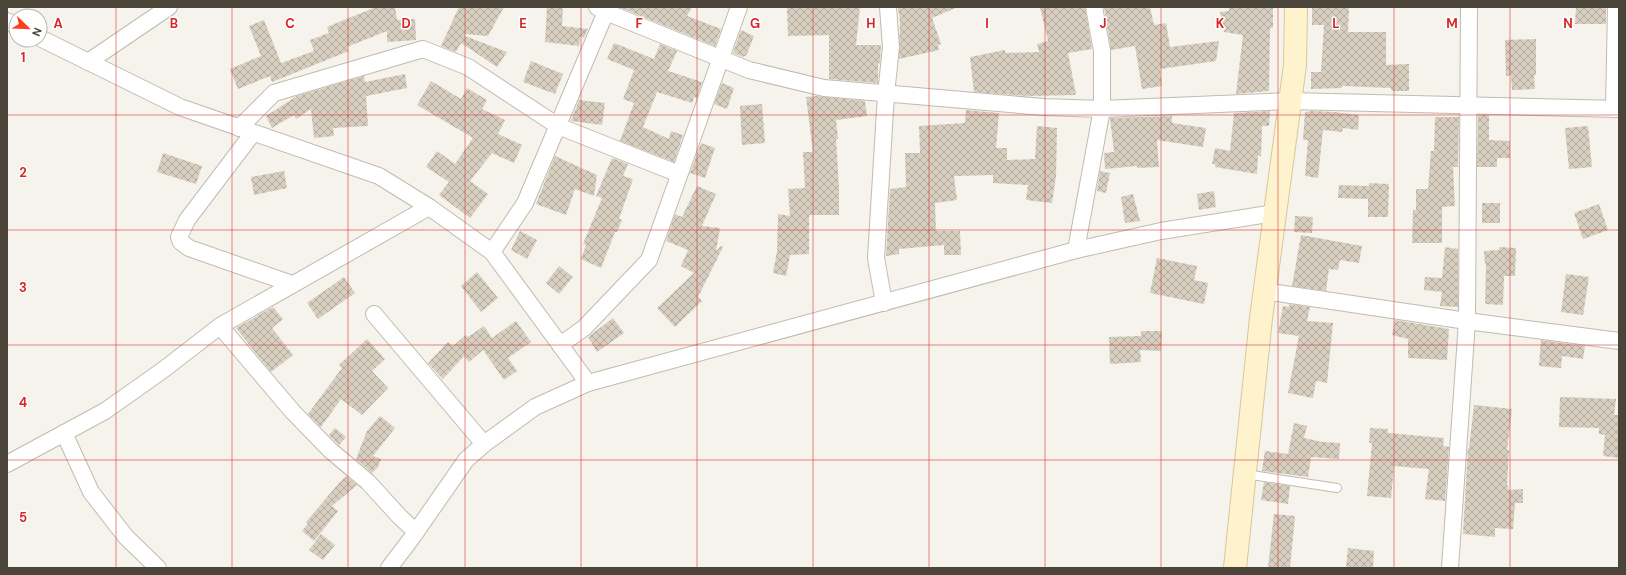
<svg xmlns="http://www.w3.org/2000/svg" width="1626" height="575" font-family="'DM Sans',sans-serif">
<defs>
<pattern id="building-cross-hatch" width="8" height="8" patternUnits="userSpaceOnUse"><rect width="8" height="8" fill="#d8cfc1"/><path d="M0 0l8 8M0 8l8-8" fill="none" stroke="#b1aa9e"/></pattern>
</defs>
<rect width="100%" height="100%" fill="#f6f3ec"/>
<g fill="url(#building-cross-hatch)">
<path d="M376 7H395L397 20 415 19 416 40 387 42V31L347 47 349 51 272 82 270 76 238 89 230 69 261 56 249 26 264 20 281 63 314 51 310 40 329 33 327 27Z"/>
<path d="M459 7H504L488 36 465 34V36L507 52 497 67 461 43 456 52 441 46Z"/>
<path d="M547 7H563L562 26 588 29 584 38 580 36 579 46 545 42Z"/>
<path d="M619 7H692L687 16 721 29 715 46Z"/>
<path d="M787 7H860L856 45H881L880 63 878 64V83L829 79V35L788 36Z"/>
<path d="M898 7H958L932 18 941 44 938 45 939 50 899 59 900 22Z"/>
<path d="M1040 7H1085L1092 49 1068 53 1076 95 1028 96 974 92 970 57 1005 50V53L1039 52 1037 44 1048 41Z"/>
<path d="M1104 7H1150L1154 25 1166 23 1170 47 1219 41 1216 61 1160 69 1162 86 1142 89 1135 46 1111 50Z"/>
<path d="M1229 7H1273V28H1270L1269 91 1236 94 1243 35 1224 32 1220 12 1229 11Z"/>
<path d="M1312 7H1349L1348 32H1386V65L1409 64V91H1392L1391 88 1342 86V88L1311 89V72H1321L1324 25H1312Z"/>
<path d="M1576 7H1606V24H1575Z"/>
<path d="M741 30 754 36 746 56H744L743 57 733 53Z"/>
<path d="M1536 39V75H1534L1535 89 1512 90 1511 75 1506 76 1505 40Z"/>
<path d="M614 43 654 59 660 44 677 51 668 71 702 82 697 98 694 97 692 103 657 92 643 127 669 139 671 131 683 135 674 162 620 141 634 103 623 99 634 70 607 59Z"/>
<path d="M531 61 563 74 555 94 523 82Z"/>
<path d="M405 74 407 88 366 96 368 126 333 128 334 136 314 138 311 109 296 119 294 115 272 128 266 116 297 96 364 76 365 82Z"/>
<path d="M431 81 461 99 467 88 487 100 482 109 505 120 498 134 522 145 514 163 492 153 470 181 488 194 470 218 439 195 449 182 426 167 437 151 455 164 473 138 417 105Z"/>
<path d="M722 83 734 88 727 109 714 104Z"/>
<path d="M816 96 865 101 867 116 836 120 838 139H836L839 188V215H809V254L790 255 786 276 773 273 777 251 778 214 790 216 788 189 805 188 803 152H813L806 97Z"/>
<path d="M579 100 605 103 602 125 571 121Z"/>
<path d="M762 104 765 143 742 145 740 106Z"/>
<path d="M966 110 999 113 996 148H1007V160L1035 159 1037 126 1057 128 1056 176 1052 203 1026 200 1028 185 993 183V175L954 176 957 200 935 203 936 231H960L961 255H944V245L899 249V254L886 256 890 189 906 187 905 153H920L919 126 965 123Z"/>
<path d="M1270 111 1269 126H1262L1261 156 1258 155 1257 174 1215 167V164H1212L1215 148 1230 151 1234 113Z"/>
<path d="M1312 111 1334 112 1359 115 1358 130 1343 128 1342 132 1323 130 1318 178 1305 176 1308 140H1303L1305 112Z"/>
<path d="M1478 115H1489V140L1510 141V158H1497V167H1477Z"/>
<path d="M1172 116V123L1206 128 1203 147 1157 140 1159 167 1137 168V166L1105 169 1104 153 1114 152 1110 118Z"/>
<path d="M1435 117H1459L1458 167H1453L1455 206 1442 207V243H1412L1413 210H1416V189H1428L1431 151H1434Z"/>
<path d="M1588 126 1592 167 1569 169 1565 128Z"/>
<path d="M701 143 715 148 705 178 690 173Z"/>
<path d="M163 153 202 166 196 184 157 172Z"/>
<path d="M555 156 597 175 594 196 575 189 566 215 536 204Z"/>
<path d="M612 158 628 164 623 176 633 179 619 219 622 220 617 232H615L601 268 581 259 586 245 583 244 602 198 596 196Z"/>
<path d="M284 171 287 188 254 195 251 177Z"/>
<path d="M1100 171 1110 173 1106 193 1097 191Z"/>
<path d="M1369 183 1389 184 1388 217H1368V199L1338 198 1339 185 1369 186Z"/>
<path d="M697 186 716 194 702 226 720 228 716 251 721 246 723 247 698 297 702 301 675 327 657 308 694 273 681 266 688 250 666 241 675 214 682 217Z"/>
<path d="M1214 191 1216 207 1199 210 1197 194Z"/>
<path d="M1133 194 1140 221 1125 223 1121 197Z"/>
<rect x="1482" y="203" width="18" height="20"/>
<path d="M1599 204 1608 230 1583 239 1574 213Z"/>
<path d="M1295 216 1313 217 1312 233 1294 232Z"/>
<path d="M520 231 537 240 527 259 511 250Z"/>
<path d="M1301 235 1362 246 1359 263 1340 260 1338 270 1329 269 1326 291 1292 286Z"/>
<path d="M1445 247 1458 249V307L1440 306 1442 292 1424 290 1425 277 1442 278Z"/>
<path d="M1499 247 1516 248 1515 276H1504L1503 305 1485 304 1486 264H1485L1484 251 1499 250Z"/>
<path d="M1157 258 1197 266 1194 280 1208 283 1204 304 1150 293Z"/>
<path d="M559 266 573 277 559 294 546 283Z"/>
<path d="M477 272 498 298 481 312 461 286Z"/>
<path d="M1566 274 1589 277 1583 315 1561 312Z"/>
<path d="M344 277 355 293 318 319 307 303Z"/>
<path d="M1289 304 1310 307 1307 321 1333 323 1327 383 1316 381 1313 398 1288 393 1299 336 1278 333 1283 306 1289 307Z"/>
<path d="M273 307 283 319 272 328 293 355 271 372 236 328Z"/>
<path d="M613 318 624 333 597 352 588 337Z"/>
<path d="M1395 320 1449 329 1447 360 1408 358V339L1392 335Z"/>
<path d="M516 321 531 342 508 358 517 371 504 380 483 350 469 362 464 356 443 379 428 363 448 342 453 346 466 335 468 337 484 326 492 338Z"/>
<path d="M1141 331H1162L1161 351 1140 350 1141 362 1110 364 1109 337 1141 336Z"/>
<path d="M367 339 385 359 372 371 388 388 362 415 341 399 321 427 308 414 342 368 339 365Z"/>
<path d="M1541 340 1585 346 1583 359 1562 356 1561 368 1539 366Z"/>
<path d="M1560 397 1616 399 1614 415H1619V458L1603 456 1605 435 1599 434V428L1559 427Z"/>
<path d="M1474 405 1512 409 1507 450H1509L1507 485H1508V490L1523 489V503H1515L1513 529 1495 528V537L1463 534 1468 448H1469Z"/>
<path d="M380 416 395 428 373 456 381 459 378 467 372 473 356 459 367 431Z"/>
<path d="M1294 423 1307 426 1304 438 1323 442 1340 443 1339 459 1311 457 1308 477 1262 471 1265 451 1288 454Z"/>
<path d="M335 428 346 437 339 445 329 435Z"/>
<path d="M1370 428 1388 429V433L1444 438 1443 446 1449 447 1445 501 1425 499 1429 469 1394 466 1391 498 1367 496 1372 443H1369Z"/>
<path d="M346 476 357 485 332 506 338 511 314 541 302 531 308 524 306 522 339 483Z"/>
<path d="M1264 482 1290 486 1288 504 1261 500Z"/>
<path d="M1274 514 1295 516 1290 568H1268Z"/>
<path d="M321 534 335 545 323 560 309 550Z"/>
<path d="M1348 548 1374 551 1373 568H1346Z"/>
</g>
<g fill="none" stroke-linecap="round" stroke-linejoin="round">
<g stroke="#c2bbae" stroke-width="10">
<path id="service" d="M1245 474 1337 488"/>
</g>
<g stroke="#c2bbae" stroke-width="18">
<g id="minor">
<path d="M597 7 606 12 749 70 824 88 1043 107 1102 109 1290 101 1619 109"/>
<path d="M7 21 16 26"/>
<path d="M40 38 180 107 379 176 429 207 492 252 588 383"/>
<path d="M88 62 169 7"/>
<path d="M1614 109 1616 7"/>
<path d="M239 128 274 93 423 49 468 67 558 126 679 174"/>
<path d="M253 133 187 220 179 237 181 242 189 248 292 284"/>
<path d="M1076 250 1102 109V51L1094 7"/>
<path d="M492 252 525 203 608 7"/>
<path d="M1264 291 1467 321 1619 341"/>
<path d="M884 303 876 258 886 94 891 47 888 7"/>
<path d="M374 314 484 444"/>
<path d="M220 326 293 412 330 450 368 482 399 516 416 532"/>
<path d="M560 345 584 328 649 260 739 7"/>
<path d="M64 433 91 492 126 537 158 568"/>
<path d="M7 464 105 411 163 370 220 326 429 207"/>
<path d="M389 568 411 539 466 460 484 444 535 407 588 383 1076 250 1161 231 1275 213"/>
<path d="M1450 568 1467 321 1469 7"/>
</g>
</g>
<g stroke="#d6c79b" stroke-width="24">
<path id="secondary" d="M1235 568 1261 318 1295 65 1296 7"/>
</g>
<use href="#service" stroke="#fff" stroke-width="8"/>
<use href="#minor" stroke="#fff" stroke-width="16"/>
<use href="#secondary" stroke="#fff3cd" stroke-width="22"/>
</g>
<path fill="none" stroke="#d62828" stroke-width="1" stroke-opacity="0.55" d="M116 7V568M232 7V568M348 7V568M465 7V568M581 7V568M697 7V568M813 7V568M929 7V568M1045 7V568M1161 7V568M1278 7V568M1394 7V568M1510 7V568M7 115H1619M7 230H1619M7 345H1619M7 460H1619"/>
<g font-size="13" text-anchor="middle" font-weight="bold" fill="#d62828" stroke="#fff" stroke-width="3" stroke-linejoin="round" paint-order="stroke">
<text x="58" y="28">A</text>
<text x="174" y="28">B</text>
<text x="290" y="28">C</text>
<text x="406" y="28">D</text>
<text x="523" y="28">E</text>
<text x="639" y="28">F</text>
<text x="755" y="28">G</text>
<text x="871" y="28">H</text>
<text x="987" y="28">I</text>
<text x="1103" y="28">J</text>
<text x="1220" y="28">K</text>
<text x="1336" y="28">L</text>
<text x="1452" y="28">M</text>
<text x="1568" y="28">N</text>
<text x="23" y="62">1</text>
<text x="23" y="177">2</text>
<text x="23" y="292">3</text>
<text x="23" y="407">4</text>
<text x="23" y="522">5</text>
</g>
<rect width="1626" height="575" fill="none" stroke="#4b4439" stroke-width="16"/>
<g transform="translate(28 28) rotate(113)"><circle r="19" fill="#ffffff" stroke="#b7b4b0"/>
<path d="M0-3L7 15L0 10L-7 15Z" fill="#fc3f1d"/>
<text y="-6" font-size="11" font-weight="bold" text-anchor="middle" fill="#4b4439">N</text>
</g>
</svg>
